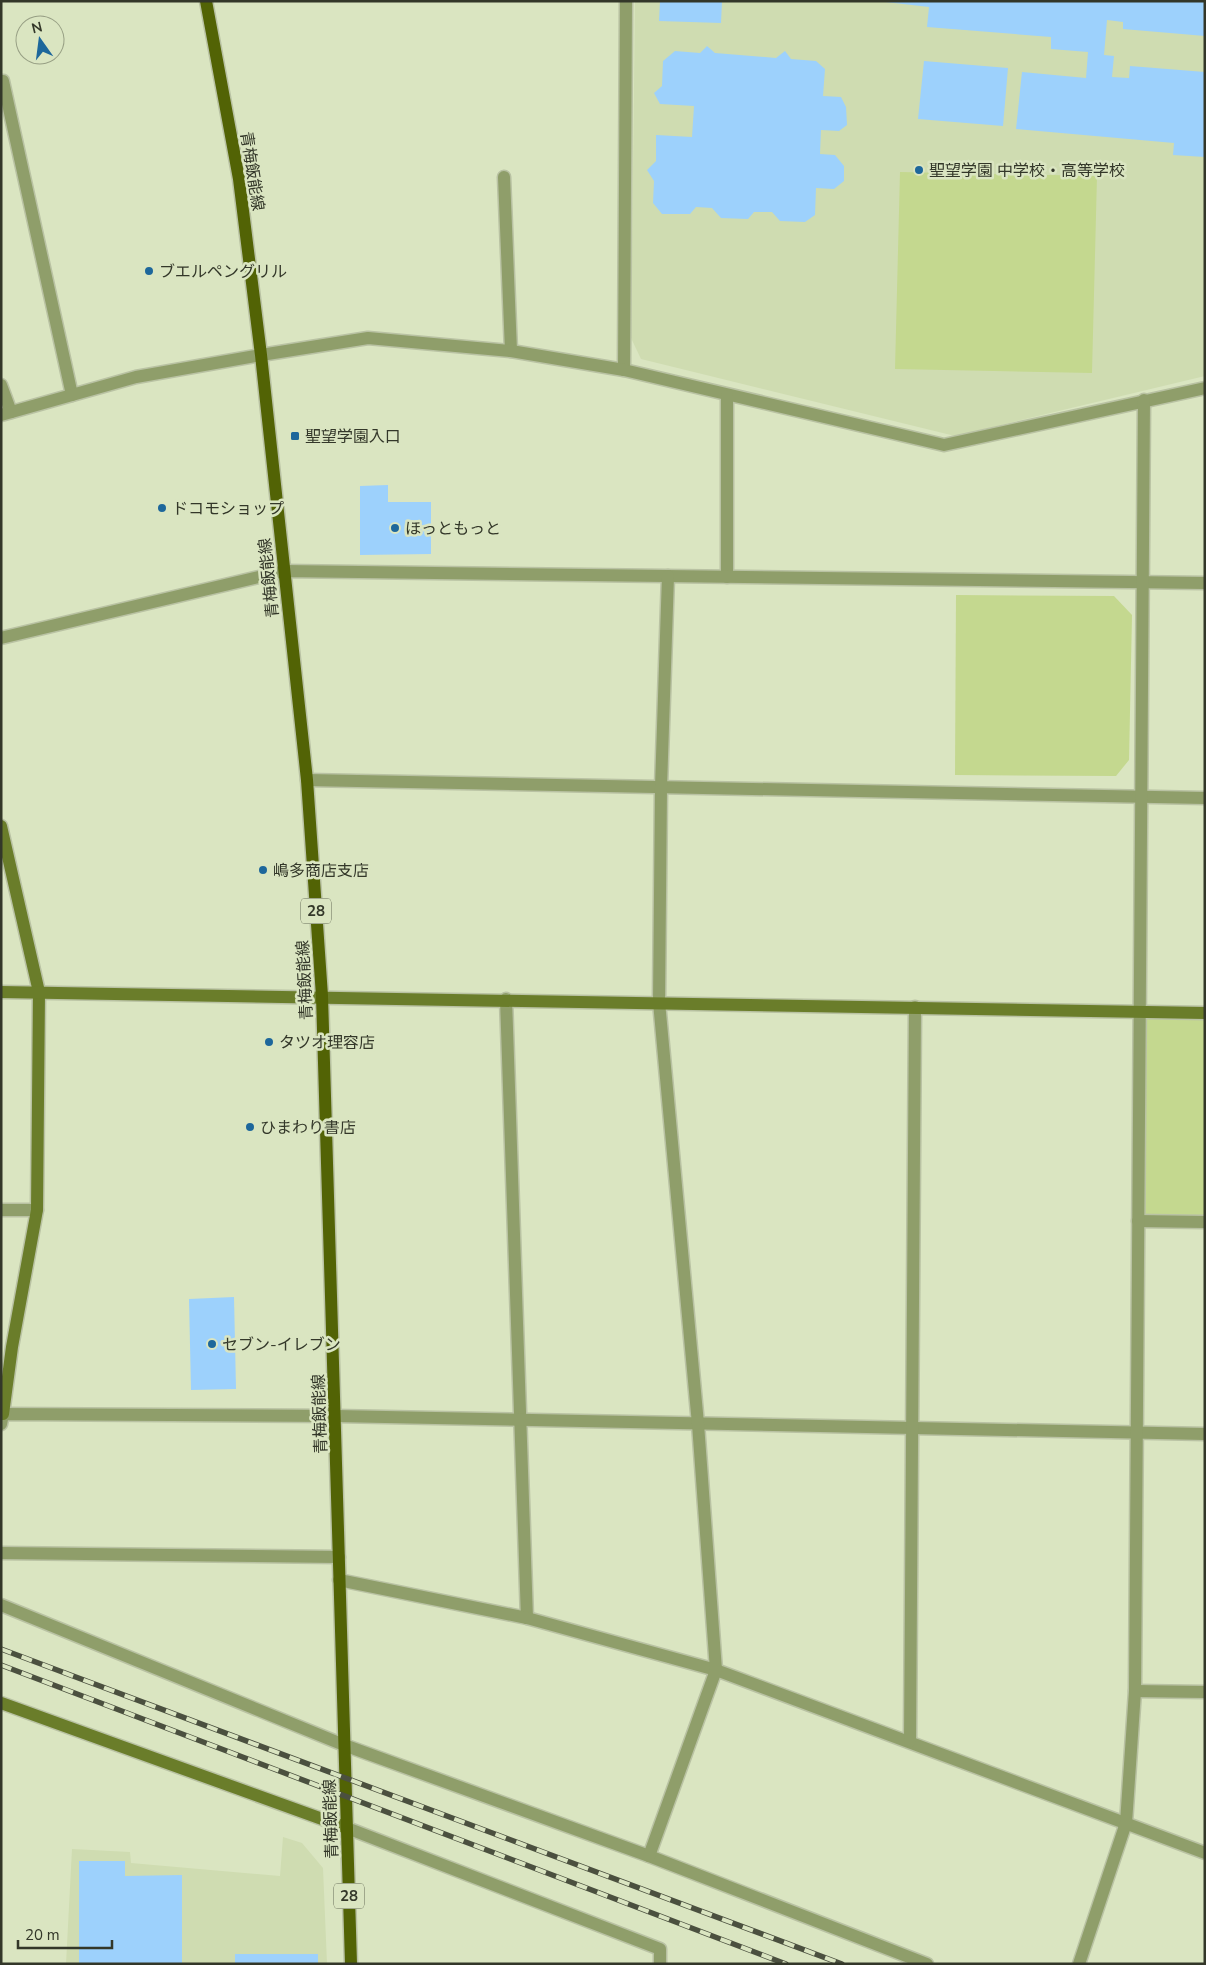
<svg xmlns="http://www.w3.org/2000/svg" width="1206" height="1965" font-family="'Nunito Sans','Noto Sans JP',sans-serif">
<rect width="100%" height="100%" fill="#dae5c1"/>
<g fill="#cfdcb1">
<path d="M635 1H1205V376L955 436 641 359 631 338Z"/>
<path d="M283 1837 302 1843 323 1868 327 1964H66L72 1849 130 1852 131 1863 280 1876Z"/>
</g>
<g fill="#c4d88f">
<path d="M900 172 1097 176 1092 373 895 369Z"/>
<path d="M956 595 1114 596 1132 615 1129 760 1116 776 955 775Z"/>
<path d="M1140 1011 1205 1013V1222L1138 1221Z"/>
</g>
<g fill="#9dd1fc">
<path d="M660 1H722L721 23 659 21Z"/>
<path d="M877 1H1205V36L1123 29V22L1107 20 1104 55 1114 56 1112 77 1129 78 1130 66 1205 72V157L1173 155 1174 143 1016 129 1022 72 1086 78 1088 52 1051 49V37L927 27 929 7Z"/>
<path d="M707 46 715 53 776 58 785 51 791 59 816 61 825 69 823 96 841 97 846 107 847 125 839 131 821 130 820 154 835 155 844 166V181L834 189 816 188 815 215 805 222 780 221 772 212H754L748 219 721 218 712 208 696 207 690 214H662L653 203 654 181 647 170 656 161V135L692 137 694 106 660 104 654 93 662 86 663 61 675 51 700 53Z"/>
<path d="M924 61 1008 68 1003 126 918 119Z"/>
<path d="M388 485V502H431V554L360 555V486Z"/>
<path d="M234 1297 236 1389 191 1390 189 1299Z"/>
<path d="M79 1861H125V1876L182 1875V1964H79Z"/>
<rect x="235" y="1954" width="83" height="10"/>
</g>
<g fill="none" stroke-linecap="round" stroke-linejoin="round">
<g stroke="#b9c2a3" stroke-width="15">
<g id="street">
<path d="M1 81H3L72 395"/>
<path d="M504 177 511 351"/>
<path d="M624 370 626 1"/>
<path d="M1 385 11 412"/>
<path d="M1 415 136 377 261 355 368 338 511 351 624 370 944 445 1205 388"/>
<path d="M727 577V396"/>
<path d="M1 638 284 571 1205 583"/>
<path d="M307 780 1205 798"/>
<path d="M506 999 527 1618"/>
<path d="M1 1210H37"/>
<path d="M1138 1221 1205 1222"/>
<path d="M1 1424 3 1414 336 1416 1205 1434"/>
<path d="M1 1553 339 1557"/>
<path d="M339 1580 527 1618 716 1670 1205 1853"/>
<path d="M1 1605 344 1745 649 1856 927 1964"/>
<path d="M1135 1691 1205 1692"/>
<path d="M910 1741 915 1007"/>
<path d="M347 1828 660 1949V1964"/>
<path d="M649 1856 716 1670 698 1424 659 1002 661 787 668 576"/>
<path d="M1079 1964 1126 1823 1135 1691 1144 400"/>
</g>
</g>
<g stroke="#b9c2a3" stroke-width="15">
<g id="secondary">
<path d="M1 826 39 992 37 1210 12 1347 3 1414"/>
<path d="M1 992 1205 1013"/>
<path d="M1 1703 347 1828"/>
</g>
</g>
<g stroke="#b9c2a3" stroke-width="15">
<path id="primary" d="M206 1 239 179 261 355 307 780 322 996 351 1964"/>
</g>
<use href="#street" stroke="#8f9e6a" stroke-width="12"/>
<use href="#secondary" stroke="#6a7d2a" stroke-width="12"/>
<use href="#primary" stroke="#526305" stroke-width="12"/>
<g stroke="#4b503f" stroke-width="5.5">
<g id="rail">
<path d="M1 1649 842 1964"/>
<path d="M1 1665 786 1964"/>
</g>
</g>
<use href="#rail" stroke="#dae5c1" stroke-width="4" stroke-dasharray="11" stroke-linecap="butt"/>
</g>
<g fill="#1d679b" stroke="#dae5c1" stroke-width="2">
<circle cx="919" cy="170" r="5"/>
<circle cx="149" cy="271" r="5"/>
<rect x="290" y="431" width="10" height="10" rx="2.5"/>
<circle cx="162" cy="508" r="5"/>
<circle cx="395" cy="528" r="5"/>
<circle cx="263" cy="870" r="5"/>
<circle cx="269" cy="1042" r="5"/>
<circle cx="250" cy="1127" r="5"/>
<circle cx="212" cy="1344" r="5"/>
</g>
<g text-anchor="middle" stroke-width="5" stroke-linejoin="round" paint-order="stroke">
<g fill="#dae5c1" stroke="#656b57" stroke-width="1">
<rect x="301" y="898.5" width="30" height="25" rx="4"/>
<rect x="334" y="1883.5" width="30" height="25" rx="4"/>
</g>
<g font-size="15" font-weight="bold" fill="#333729">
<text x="316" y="916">28</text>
<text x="349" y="1901">28</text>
</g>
<g font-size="16" fill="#333729" stroke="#dae5c1" text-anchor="start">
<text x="929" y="176">聖望学園 中学校・高等学校</text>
<text x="159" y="277">ブエルペングリル</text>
<text x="305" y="442">聖望学園入口</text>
<text x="172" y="514">ドコモショップ</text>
<text x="405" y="534">ほっともっと</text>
<text x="273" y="876">嶋多商店支店</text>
<text x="279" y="1048">タツオ理容店</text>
<text x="260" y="1133">ひまわり書店</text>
<text x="222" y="1350">セブン-イレブン</text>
</g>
<g font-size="16" fill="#333729" stroke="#dae5c1">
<text transform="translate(253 171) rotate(81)" y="6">青梅飯能線</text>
<text transform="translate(268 578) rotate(-96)" y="6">青梅飯能線</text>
<text transform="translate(304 980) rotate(-93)" y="6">青梅飯能線</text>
<text transform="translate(319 1414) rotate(-92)" y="6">青梅飯能線</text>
<text transform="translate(330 1819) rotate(-92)" y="6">青梅飯能線</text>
</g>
</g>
<rect width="1206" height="1965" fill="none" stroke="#333729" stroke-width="5"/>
<g transform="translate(40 40) rotate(346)"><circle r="24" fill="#dae5c1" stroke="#979f84"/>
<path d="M0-4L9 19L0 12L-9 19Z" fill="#1d679b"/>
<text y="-8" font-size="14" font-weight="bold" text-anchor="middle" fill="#333729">N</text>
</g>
<path d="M18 1940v8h94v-8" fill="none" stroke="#333729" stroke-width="2.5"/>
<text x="25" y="1940" font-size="15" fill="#333729" stroke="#dae5c1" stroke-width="4" paint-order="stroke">20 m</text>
</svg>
